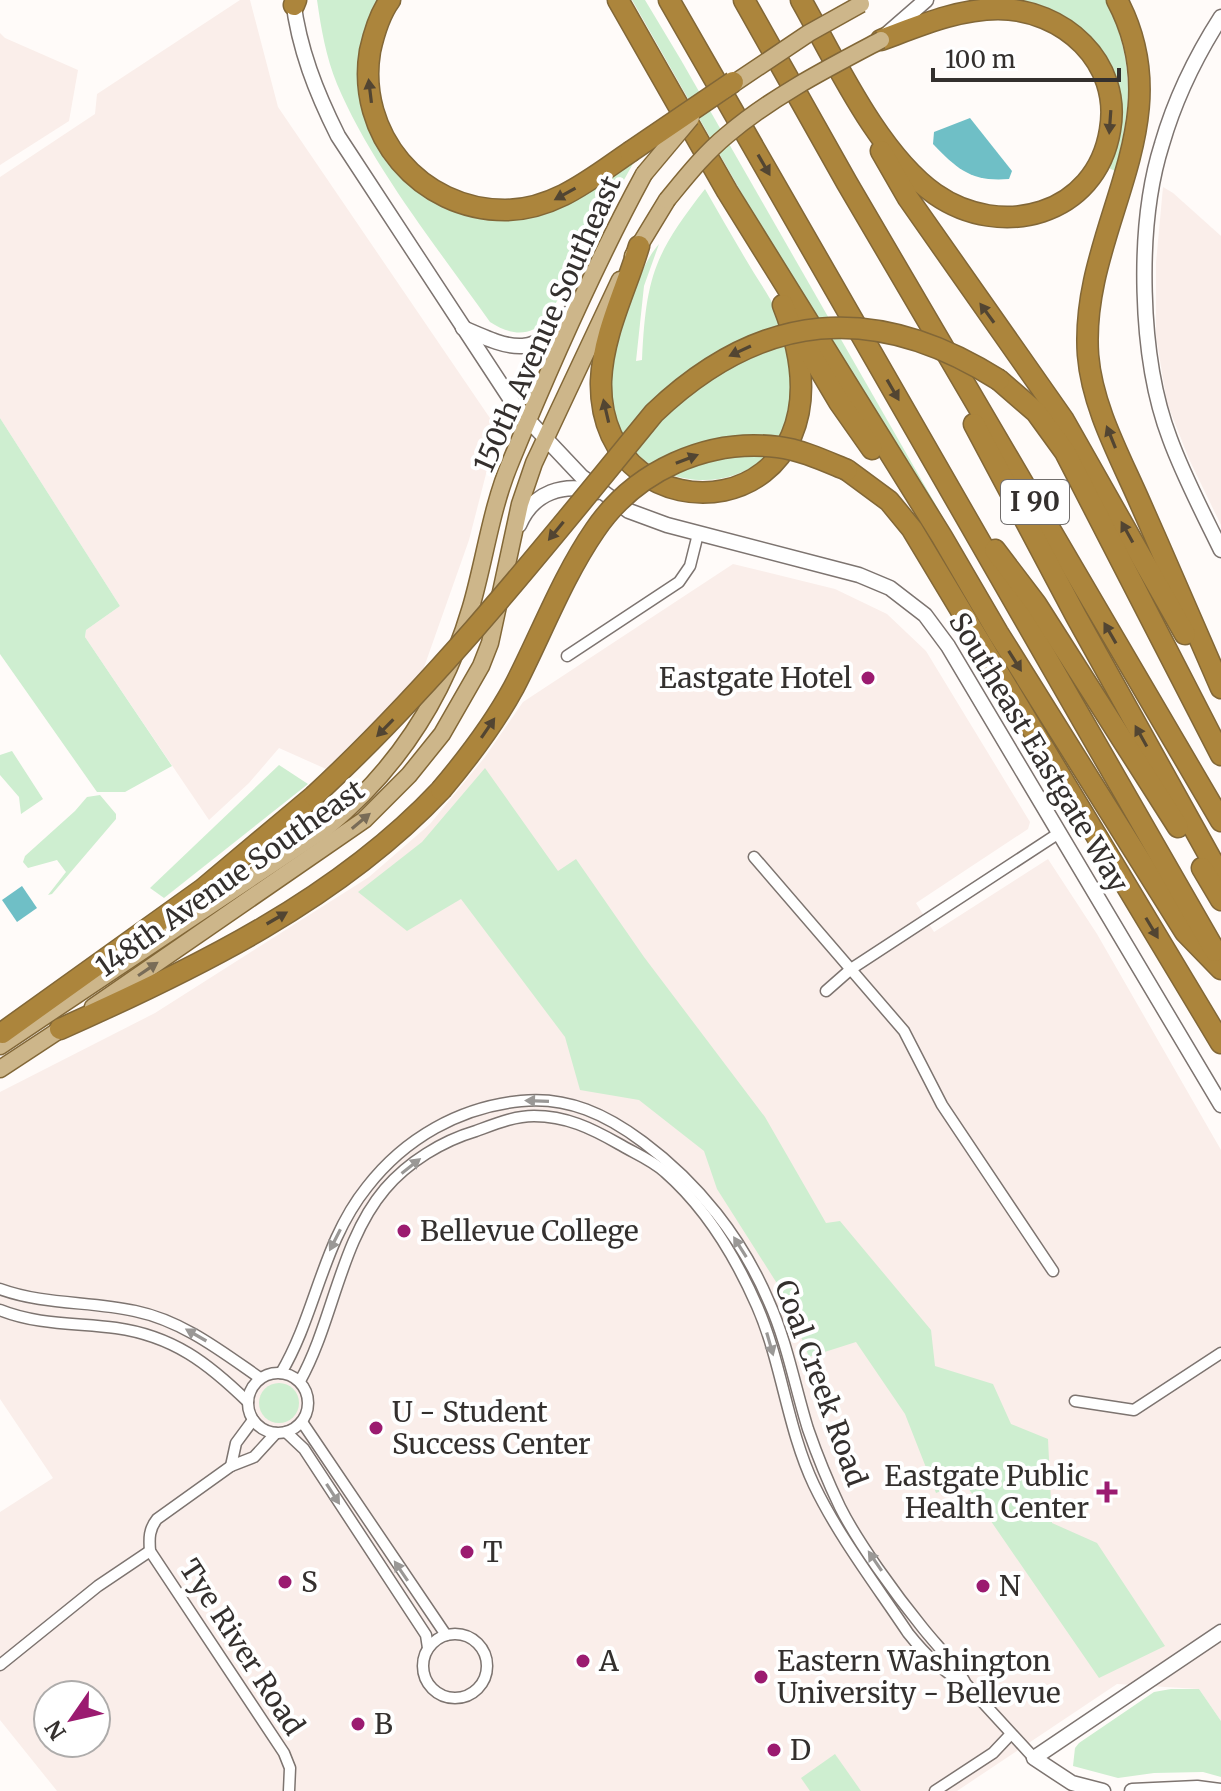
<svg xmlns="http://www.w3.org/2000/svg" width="1221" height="1791" font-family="Merriweather,serif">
<rect width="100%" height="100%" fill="#fffbf9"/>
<g fill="#faeeea" fill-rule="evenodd">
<path d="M240 0H250L278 107 496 427 495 439 469 540 422 673 326 769 279 748 249 783 209 820 85 637 86 630 120 606 0 418V177L95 114 97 94Z"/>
<path d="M0 33 5 38 78 70 69 121 0 165Z"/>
<path d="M1163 187 1173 193 1221 236V525L1189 459 1167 403 1156 336V263Z"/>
<path d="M733 564 835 589 887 614 926 651 1030 822 1028 829 916 903 934 932 1048 859 1097 934 1221 1150V1721L1199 1689 1117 1684 957 1791H57L0 1720V1512L53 1478 0 1399V1092L155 1013 369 877 430 824 485 757 523 702ZM48 1695H96V1743H48Z"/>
</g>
<g fill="#ceeed0">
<path d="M317 0H381L359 75 361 99 368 125 379 148 396 172 425 197 445 208 469 215 513 219 635 160 547 319C530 338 510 335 490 322 439 250 371 165 337 84 326 57 321 28 317 0Z"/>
<path d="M632 0H645L681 60 945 521 943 522 791 280Z"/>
<path d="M1010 0H1107C1135 66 1132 103 1115 171L1105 166C1109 147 1118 125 1120 105 1120 98 1116 89 1114 81 1102 33 1059 3 1010 0Z"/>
<path d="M705 189C721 217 737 245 754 273 762 286 772 300 778 315 783 325 784 339 787 350 833 535 550 519 621 325 631 299 642 263 659 244L644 286 636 361 642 360C646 277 654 254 705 189Z"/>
<path d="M0 418 120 606 86 630 85 637 172 766 125 792H97L0 654Z"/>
<path d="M12 751 43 799 21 814 19 797 0 775V755Z"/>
<path d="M279 765 308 784 164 898 150 888Z"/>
<path d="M485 768 558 871 576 859 644 957 765 1117 826 1223 840 1221 931 1330 935 1366 993 1384 1011 1424 1048 1439 1052 1523 1097 1543 1165 1646 1099 1678 964 1482 936 1493 905 1414 856 1342 809 1357 785 1296 717 1189 704 1151 639 1100 580 1090 565 1037 461 899 407 931 358 892 422 842Z"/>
<path d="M100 795 116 814V819L52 894 48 895 66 872 57 860 28 868 23 862 25 856 75 811 87 797Z"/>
<circle cx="279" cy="1403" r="20"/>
<path d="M1171 1689H1199L1221 1721V1777L1203 1772 1154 1773 1118 1778 1073 1766 1075 1748 1079 1743 1154 1692Z"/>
<path d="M835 1754 861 1791H810L801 1778Z"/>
</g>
<g fill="#6fbfc6">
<path d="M970 118 1012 171 1009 179C972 182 958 170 933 144L934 132Z"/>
<path d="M22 886 37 908 17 922 2 900Z"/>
</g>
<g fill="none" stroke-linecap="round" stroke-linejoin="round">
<g stroke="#7d7470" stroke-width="13">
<g id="street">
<path d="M567 656 679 582 690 566 698 534"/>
<path d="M754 857 904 1031 942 1105 1053 1271"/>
<path d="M826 991 851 969 1059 833"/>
<path d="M0 1289C44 1305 90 1301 135 1311 183 1321 221 1351 260 1378"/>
<path d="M0 1310C37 1325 77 1323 116 1328 173 1336 208 1363 248 1402"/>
<circle cx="278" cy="1403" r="30"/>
<path d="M281 1373C316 1314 322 1243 367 1187 405 1138 460 1107 521 1101 568 1096 607 1115 643 1142 698 1183 742 1238 769 1302 787 1342 795 1387 808 1429 817 1455 828 1482 840 1507 858 1543 896 1595 922 1627 937 1646 955 1663 966 1684L1034 1758"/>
<path d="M300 1381C333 1322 340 1242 385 1189 408 1162 442 1141 476 1131 495 1124 514 1116 534 1116 566 1116 591 1128 619 1144 634 1153 652 1160 665 1172 705 1207 736 1258 757 1306 782 1363 787 1428 814 1485 839 1537 876 1585 908 1633 923 1652 943 1672 965 1684"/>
<path d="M1075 1401 1134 1410 1221 1353"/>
<path d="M302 1422 446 1635"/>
<path d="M286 1432 304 1449 426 1635 428 1648"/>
<path d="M276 1433 254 1457 231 1466 157 1519C149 1529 149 1538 150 1551L284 1753 290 1768 289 1791"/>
<path d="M231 1466 236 1443 253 1420"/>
<circle cx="455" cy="1666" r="32"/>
<path d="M0 1665 98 1586 150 1551"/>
<path d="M935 1791 993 1753 1010 1735"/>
</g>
</g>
<g stroke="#7d7470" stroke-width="17">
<g id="secondary">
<path d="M293 0C299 49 316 92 338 136L515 406 582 477 629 511 667 525 859 575 890 588 925 615 948 646 1221 1105"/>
<path d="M1221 17C1196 56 1175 99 1162 144 1136 226 1139 358 1170 439 1184 477 1203 513 1221 550"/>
<path d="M887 34 926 0"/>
<path d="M463 328C515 351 534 359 572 310"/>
<path d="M519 525C533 492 564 482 597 492"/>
<path d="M1103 1791 1072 1783 1034 1758 1221 1632"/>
<path d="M1132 1791 1197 1788 1220 1791"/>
</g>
</g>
<g stroke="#826737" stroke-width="19">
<g id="primary">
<path d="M633 256 667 200"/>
<path d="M93 1007 364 820 409 775 442 734 481 666 490 643 520 504 534 463 620 280"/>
<path d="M0 1046 326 828C397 770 445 696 471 607 485 559 491 508 511 461 551 364 594 266 644 174"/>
<path d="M0 1069 70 1023"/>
</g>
</g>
<g stroke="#826737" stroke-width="23">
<g id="highway">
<path d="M390 0C379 15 374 33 370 51 356 134 420 210 505 210 554 210 592 178 630 152"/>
<path d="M618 0 727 191 942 537 998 633 1185 932 1221 969"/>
<path d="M669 0 1215 951"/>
<path d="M744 0 847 183 1221 821"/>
<path d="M801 0C835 60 878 154 935 194 1001 240 1096 216 1110 130 1122 62 1063 9 998 9 958 9 919 26 881 40"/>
<path d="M1117 0C1184 125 1079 229 1088 355 1092 405 1118 453 1138 498 1166 561 1193 624 1221 688"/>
<path d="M294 5 296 0"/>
<path d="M881 151 908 198 1063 419 1185 634"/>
<path d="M639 246C626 290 603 333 601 381 597 549 872 530 783 305"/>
<path d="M801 338 839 402 872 449"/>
<path d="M999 380 1036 412 1065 452 1221 755"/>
<path d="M974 424 1076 616 1221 877"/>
<path d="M847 470 889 501 912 529 1221 1043"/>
<path d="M995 550 1036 604 1178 827"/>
<path d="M1202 868 1221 900"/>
<path d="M60 1029C195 969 339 899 441 790"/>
<path d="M2 1033 203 889 314 796"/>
</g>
</g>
<use href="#street" stroke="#fff" stroke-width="10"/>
<use href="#secondary" stroke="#fff" stroke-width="14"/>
<use href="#primary" stroke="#cdb68a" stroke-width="16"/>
<use href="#highway" stroke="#ac853c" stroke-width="20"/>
<g stroke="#826737" stroke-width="19" stroke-linecap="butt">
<g id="primary-bridge">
<path d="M724 90 809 33 861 4"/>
<path d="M644 174 691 118"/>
<path d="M667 200C686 177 704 154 727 135 773 96 828 68 881 40"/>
</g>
</g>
<g stroke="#826737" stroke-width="23" stroke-linecap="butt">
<g id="highway-bridge">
<path d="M630 152 733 82"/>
<path d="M441 790C468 758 494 724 514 687 541 635 562 578 595 530 635 471 707 438 778 447 802 450 825 461 847 470"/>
<path d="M314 796C439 680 546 545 654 413 761 311 874 301 999 380"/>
</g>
</g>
<use href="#primary-bridge" stroke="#cdb68a" stroke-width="16"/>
<use href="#highway-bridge" stroke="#ac853c" stroke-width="20"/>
</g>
<defs><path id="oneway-solid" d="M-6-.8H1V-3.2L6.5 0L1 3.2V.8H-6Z" transform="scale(2)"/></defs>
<g fill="#524532">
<use href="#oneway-solid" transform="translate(370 91) rotate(-97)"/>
<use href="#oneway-solid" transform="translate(1110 122) rotate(94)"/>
<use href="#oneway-solid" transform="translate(764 165) rotate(60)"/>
<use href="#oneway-solid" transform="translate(565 194) rotate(151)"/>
<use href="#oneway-solid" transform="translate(987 313) rotate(-126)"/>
<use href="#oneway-solid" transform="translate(740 351) rotate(155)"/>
<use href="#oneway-solid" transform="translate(893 390) rotate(60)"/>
<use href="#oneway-solid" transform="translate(606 411) rotate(-103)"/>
<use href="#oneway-solid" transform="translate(1111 437) rotate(-112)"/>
<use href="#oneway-solid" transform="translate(687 459) rotate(-21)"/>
<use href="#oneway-solid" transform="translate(556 531) rotate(129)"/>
<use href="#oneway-solid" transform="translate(1127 532) rotate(-119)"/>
<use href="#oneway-solid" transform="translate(1110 633) rotate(-120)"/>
<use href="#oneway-solid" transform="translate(1015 661) rotate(58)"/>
<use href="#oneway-solid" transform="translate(385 728) rotate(134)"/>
<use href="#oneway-solid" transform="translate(488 728) rotate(-56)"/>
<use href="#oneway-solid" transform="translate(1141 736) rotate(-119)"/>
<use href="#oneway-solid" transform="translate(277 918) rotate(-30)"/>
<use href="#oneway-solid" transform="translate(1152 928) rotate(59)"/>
</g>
<g fill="#796c57">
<use href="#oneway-solid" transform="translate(361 821) rotate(-40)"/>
<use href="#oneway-solid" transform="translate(148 969) rotate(-34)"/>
</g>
<g fill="#9a9896">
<use href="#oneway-solid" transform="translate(537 1101) rotate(-178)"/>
<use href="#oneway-solid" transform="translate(411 1166) rotate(-38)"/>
<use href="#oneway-solid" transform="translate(335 1240) rotate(117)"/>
<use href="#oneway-solid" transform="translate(740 1247) rotate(-122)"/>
<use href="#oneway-solid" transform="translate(196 1335) rotate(-150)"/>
<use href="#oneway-solid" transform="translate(770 1344) rotate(74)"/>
<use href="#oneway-solid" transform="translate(333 1494) rotate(57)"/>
<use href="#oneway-solid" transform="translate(875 1561) rotate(-124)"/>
<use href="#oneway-solid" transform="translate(401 1571) rotate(-124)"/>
</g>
<g fill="#9b1b70" stroke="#fff" stroke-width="3">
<circle cx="868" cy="678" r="8"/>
<circle cx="404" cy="1231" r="8"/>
<circle cx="376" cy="1428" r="8"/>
<path d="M1103 1480h8v8h8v8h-8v8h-8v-8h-8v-8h8z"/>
<circle cx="467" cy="1552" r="8"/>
<circle cx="285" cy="1582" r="8"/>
<circle cx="983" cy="1586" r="8"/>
<circle cx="583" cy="1661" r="8"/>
<circle cx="761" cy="1677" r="8"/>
<circle cx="358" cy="1724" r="8"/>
<circle cx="774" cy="1750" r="8"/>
</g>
<g text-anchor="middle" stroke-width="8" stroke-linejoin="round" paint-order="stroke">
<rect fill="#fff" stroke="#716e6d" stroke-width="2" x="1001" y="480" width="68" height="44" rx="6"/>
<g font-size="26" font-weight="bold" fill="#34302e">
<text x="1035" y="511">I 90</text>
</g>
<g font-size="28" fill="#34302e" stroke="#fff">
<text transform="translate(547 324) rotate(-66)" y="10">150th Avenue Southeast</text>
<text transform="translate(1039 752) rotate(59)" y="10">Southeast Eastgate Way</text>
<text transform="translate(230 878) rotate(-35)" y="10">148th Avenue Southeast</text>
<text transform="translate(821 1383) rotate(70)" y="10">Coal Creek Road</text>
<text transform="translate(242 1647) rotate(57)" y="10">Tye River Road</text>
</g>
<g font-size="28" fill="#34302e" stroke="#fff" text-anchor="start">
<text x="852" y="688" text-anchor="end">Eastgate Hotel</text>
<text x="420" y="1241">Bellevue College</text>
<text x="392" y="1422">U - Student<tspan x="392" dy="32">Success Center</tspan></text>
<text x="1089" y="1486" text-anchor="end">Eastgate Public<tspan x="1089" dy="32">Health Center</tspan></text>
<text x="483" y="1562">T</text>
<text x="301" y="1592">S</text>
<text x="999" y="1596">N</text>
<text x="599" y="1671">A</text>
<text x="777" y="1671">Eastern Washington<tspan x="777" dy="32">University - Bellevue</tspan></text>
<text x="374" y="1734">B</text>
<text x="790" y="1760">D</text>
</g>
</g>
<g transform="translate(72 1719) rotate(236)"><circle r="38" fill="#ffffff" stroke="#aeacab" stroke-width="2"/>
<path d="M0-6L14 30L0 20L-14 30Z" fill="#9b1b70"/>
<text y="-12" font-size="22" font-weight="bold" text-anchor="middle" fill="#34302e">N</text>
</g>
<path d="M933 68v12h186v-12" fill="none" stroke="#34302e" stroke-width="4"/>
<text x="945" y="68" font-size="24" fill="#34302e" stroke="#ffffff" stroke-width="6" paint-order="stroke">100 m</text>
</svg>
